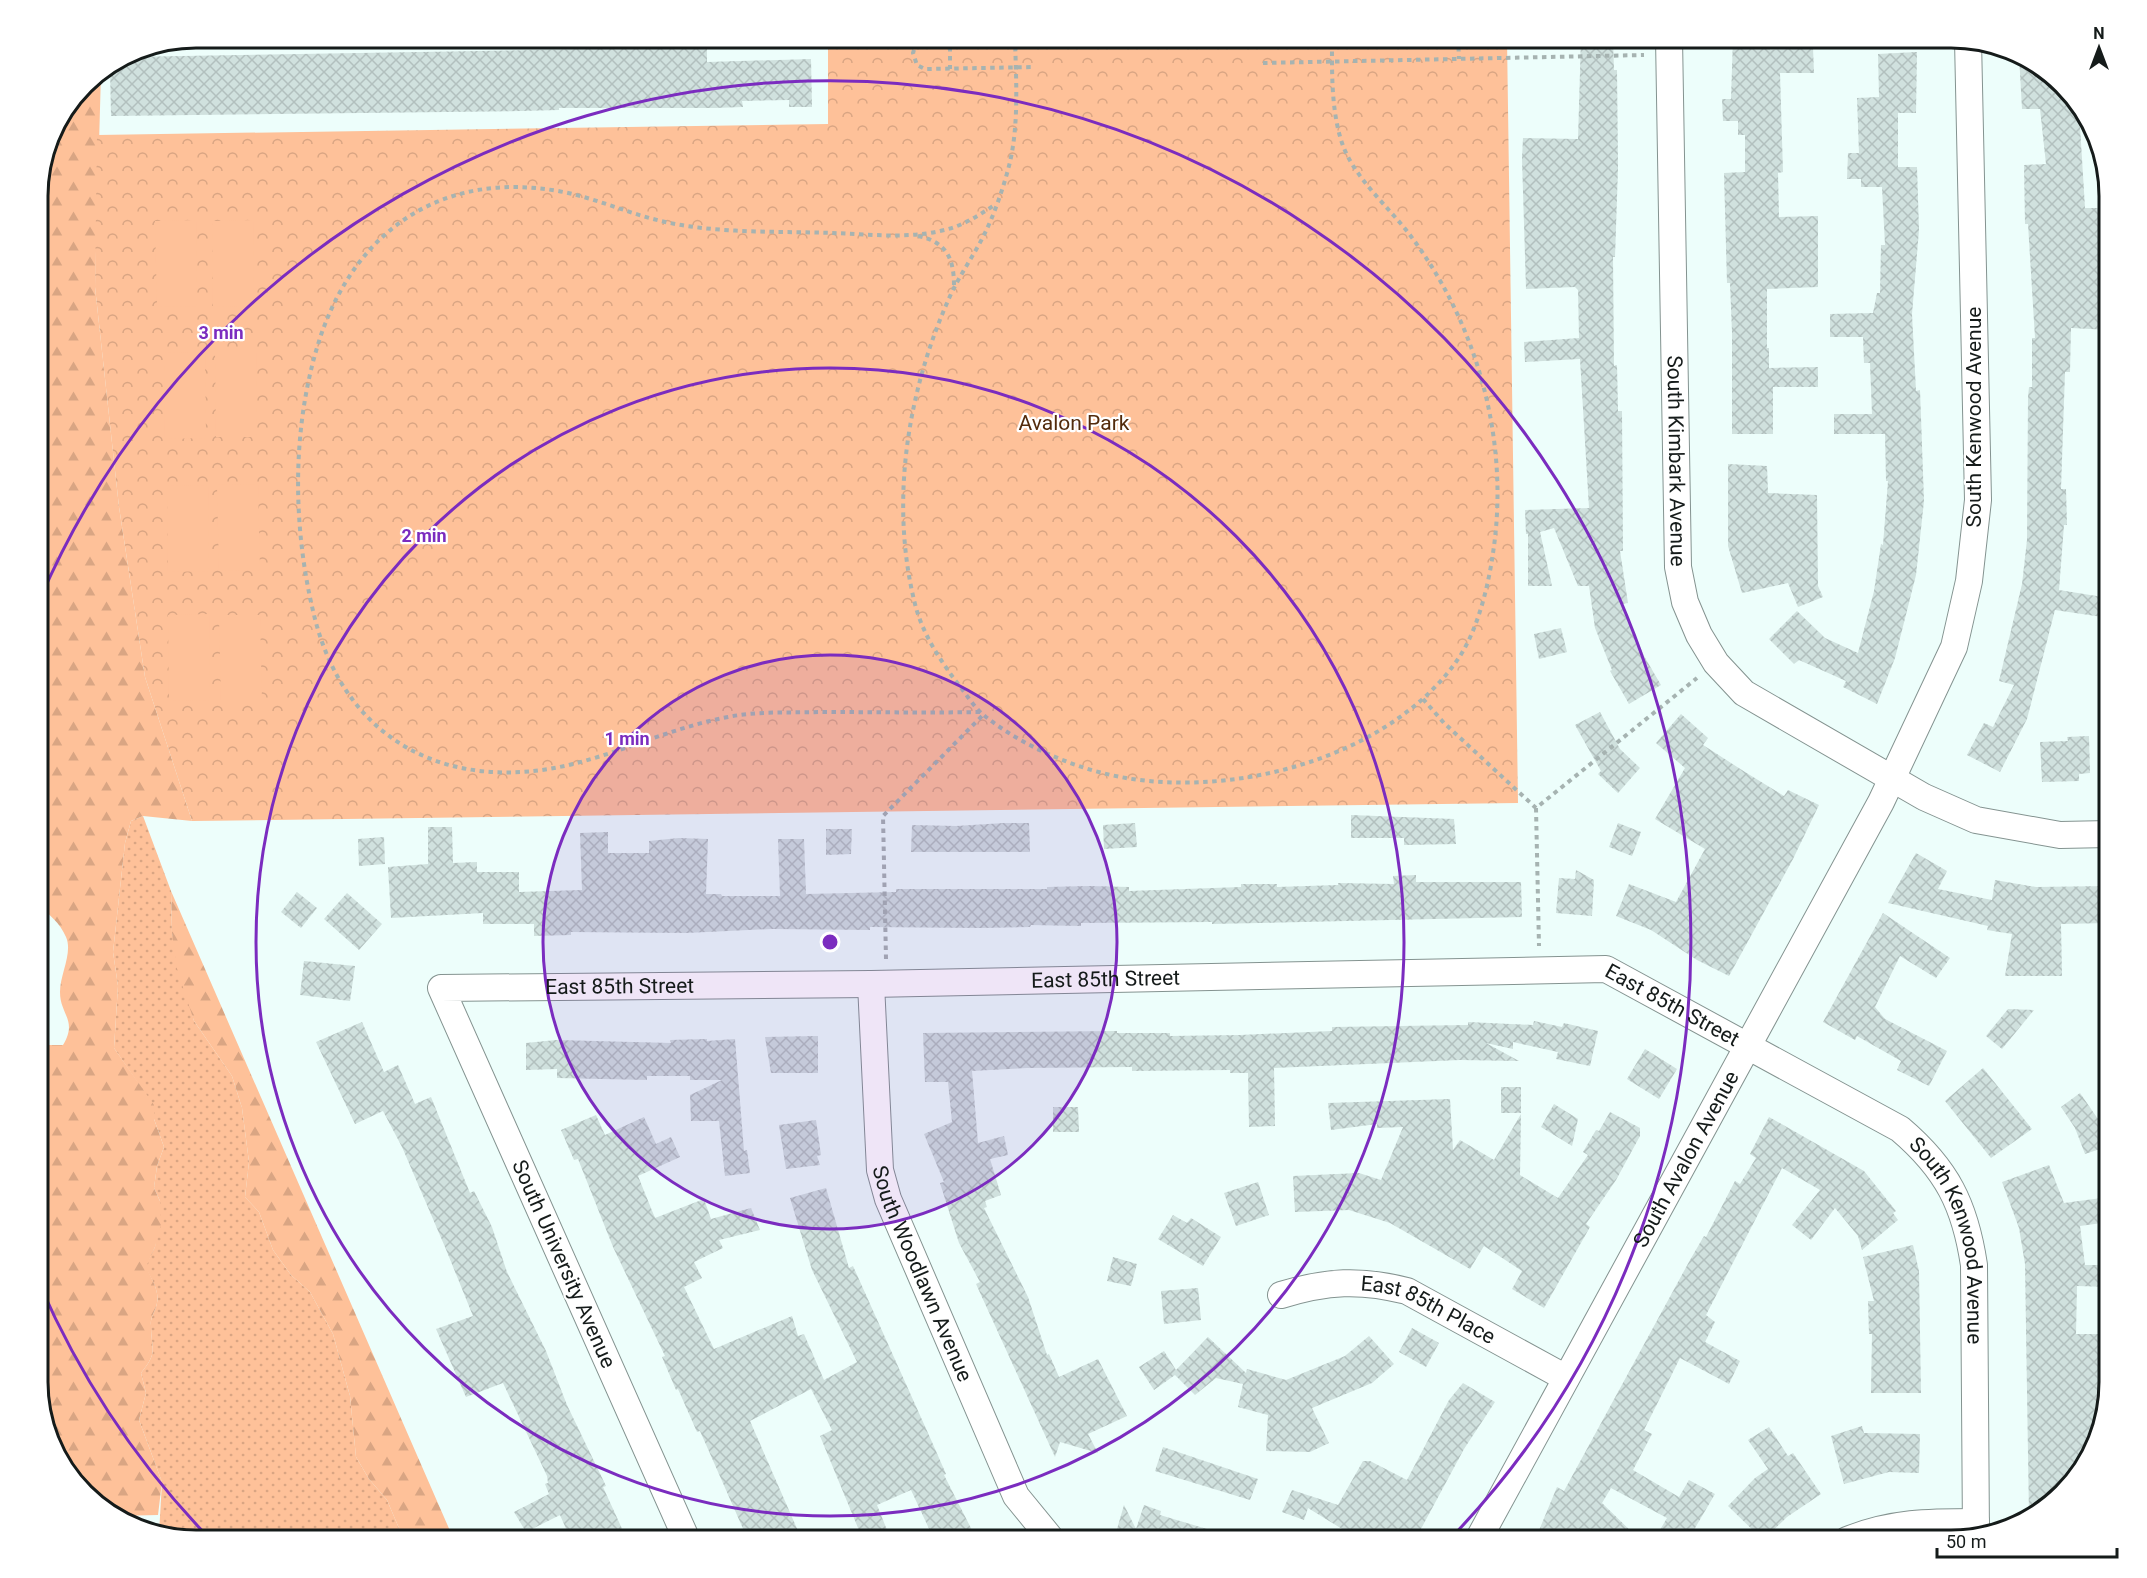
<svg xmlns="http://www.w3.org/2000/svg" width="2147" height="1578" font-family="Roboto,sans-serif">
<defs>
<pattern id="grass-dots" width="8" height="8" patternUnits="userSpaceOnUse" patternTransform="scale(1.5)"><rect width="8" height="8" fill="#fec199"/><path d="M2 2h.1M6 6h.1" fill="none" stroke="#d9a583" stroke-width="1.8" stroke-linecap="round"/></pattern>
<pattern id="forest-firs" width="22" height="20" patternUnits="userSpaceOnUse" patternTransform="scale(1.5)"><rect width="22" height="20" fill="#fec199"/><path d="M5 1l3.5 6h-7zM16 11l3.5 6h-7z" fill="#d9a583"/></pattern>
<pattern id="park-crowns" width="20" height="18" patternUnits="userSpaceOnUse" patternTransform="scale(1.5)"><rect width="20" height="18" fill="#fec199"/><path d="M2 6a3 3 0 1 1 6 0M12 15a3 3 0 1 1 6 0" fill="none" stroke="#d9a583"/></pattern>
<pattern id="building-cross-hatch" width="8" height="8" patternUnits="userSpaceOnUse" patternTransform="scale(1.5)"><rect width="8" height="8" fill="#d0e1de"/><path d="M0 0l8 8M0 8l8-8" fill="none" stroke="#b2c0be"/></pattern>
</defs>
<rect width="100%" height="100%" fill="#edfefb"/>
<path fill="url(#grass-dots)" d="M143 816 171 891 172 933 194 1021 232 1076 242 1108 249 1162 245 1197 259 1212 273 1250 291 1275 310 1292 333 1334 350 1396 356 1457 369 1479 387 1500 404 1540H196L159 1534 162 1482 139 1420 146 1393 141 1373C159 1351 151 1350 151 1325 150 1319 154 1313 156 1307 161 1292 152 1280 145 1267L155 1247 160 1201 154 1188 157 1166 164 1147 154 1119 153 1105 114 1048 118 986 113 952 125 843 131 821Z"/>
<g fill="url(#forest-firs)">
<path d="M101 73 95 287 119 507 145 677 192 821 143 816 131 821 125 843 113 952 118 986 114 1048 154 1105V1119L164 1147 157 1166 154 1188 160 1201 161 1224 155 1247 146 1267C152 1280 161 1292 156 1307 154 1313 150 1319 151 1325 151 1350 159 1351 141 1373L146 1393 139 1420 162 1482 158 1515 115 1516 100 1508 54 1452 38 1392V1139L43 1137 48 1113 44 1095 38 1087V1041L48 1045H63C78 1020 60 1015 60 992 60 974 73 953 66 937 60 923 49 914 38 905V186L50 135 84 84Z"/>
<path d="M171 891 454 1540H404L387 1500 369 1479 356 1457 350 1396 333 1334 310 1292 291 1275 273 1250 259 1212 245 1197 249 1162 242 1108 232 1076 194 1021 177 969 172 933Z"/>
</g>
<path fill="url(#park-crowns)" d="M828 38H1507L1518 803 192 821 145 677 119 507 95 287 97 135 828 124Z"/>
<g fill="#fec199">
<path d="M196 220 197 306 157 307 155 221Z"/>
<path d="M253 220 254 306 213 307 212 221Z"/>
<path d="M215 351H256L257 437H216Z"/>
<path d="M205 352 206 438 165 439 164 353Z"/>
<path d="M258 484 260 570 219 571 217 485Z"/>
<path d="M208 485 209 571 168 572 167 486Z"/>
<path d="M209 614 210 700 169 701 168 615Z"/>
<path d="M219 615H260L262 701H221Z"/>
</g>
<g fill="url(#building-cross-hatch)">
<path d="M1581 38H1613L1614 70H1617L1618 168 1615 257H1613L1614 366 1617 365 1618 411H1622L1623 551H1620L1628 603 1622 604 1644 656 1661 685 1629 704 1610 671 1612 670 1595 628 1589 586H1578L1554 528 1540 532 1552 586H1528V534H1526L1525 510 1589 508 1580 359 1525 362 1524 342 1579 338 1578 290 1575 287 1526 289 1522 159 1523 138 1578 139Z"/>
<path d="M1733 38H1769L1770 50 1813 48 1814 73H1780L1783 172 1778 173 1779 217 1818 216V287L1767 289V348H1769V368L1818 367V387H1773V434H1732V332L1730 283H1727L1724 173 1745 172V135H1738V121H1723L1722 99H1731Z"/>
<path d="M707 47V62L811 59 812 107H789V100L742 101 743 107 715 108H559V110L521 111 111 116 110 67 124 57Z"/>
<path d="M1917 52 1916 113H1898V167H1917L1919 230 1912 314 1916 391 1920 390 1924 501 1916 575 1895 658 1877 704 1843 687 1846 681 1799 660 1794 664 1769 639 1797 611 1825 638 1858 653 1874 591 1881 544 1883 545 1888 481H1886L1885 434H1834V414H1872L1870 363H1864L1863 337H1830V314L1873 313 1877 293H1880L1881 245H1885L1882 187H1861V179H1847L1848 153H1859L1857 98 1879 97 1878 54Z"/>
<path d="M2019 55 2047 70 2093 126H2080L2085 208H2109V330L2071 328 2070 372H2065L2061 489H2066L2067 525H2064L2059 590 2109 598V618L2055 610 2027 719 2000 772 1967 755 1984 723 1993 727 2014 685 1999 681 2022 584 2027 540 2028 397 2029 387H2032V338H2035L2028 224H2025L2024 165 2046 164 2040 109H2022Z"/>
<path d="M1728 464 1767 466 1768 493 1817 495 1818 586 1823 597 1798 607 1788 583 1742 593 1728 546Z"/>
<path d="M1561 628 1567 652 1539 659 1534 634Z"/>
<path d="M1600 712 1620 749 1640 768 1618 793 1598 774 1601 771 1575 725Z"/>
<path d="M1681 714 1708 738 1703 745 1745 772 1784 796 1788 790 1819 805 1793 859 1729 976 1697 960 1651 930 1616 916 1629 884 1676 902 1705 849 1655 819 1685 768 1656 743Z"/>
<path d="M2089 736 2090 773 2079 774V781L2042 782 2040 742 2068 741 2067 737Z"/>
<path d="M1351 815 1454 819 1456 844 1404 845V838H1351Z"/>
<path d="M1004 823H1029L1030 852H911L912 825 956 826Z"/>
<path d="M1135 823 1137 847 1104 849 1103 825Z"/>
<path d="M1618 823 1641 832 1632 856 1609 847Z"/>
<path d="M428 827H452L453 863 477 862V872H519V892L582 890 580 833 608 832V853H649V841L679 838 708 839 706 894H721L722 896H780L778 839H804L806 894 896 892V889H1047V887L1089 886 1129 887V891L1241 887V884H1277V887L1338 885V883L1394 884 1393 876 1416 875V882H1521L1522 917 1212 924V922L1081 923V926L1031 925 1030 927 981 928 870 927V930L772 929 686 933 571 932V935L534 936V924H483V913L391 918 388 867 428 864Z"/>
<path d="M826 829H852L851 854 826 855Z"/>
<path d="M384 837 385 864 359 866 358 839Z"/>
<path d="M1916 853 1947 871 1938 889 1992 900 1995 880 2036 887 2109 886V923L2061 924 2062 976H2005L2012 934 1987 930 1988 926 1888 903Z"/>
<path d="M1576 870 1594 880 1592 916 1556 913 1559 878 1575 879Z"/>
<path d="M297 892 317 908 301 928 281 912Z"/>
<path d="M347 893 382 924 359 950 324 919Z"/>
<path d="M1883 913 1950 958 1936 978 1900 956 1875 1007 1885 1019 1947 1051 1929 1086 1897 1070 1901 1061 1857 1036 1855 1040 1823 1022Z"/>
<path d="M304 961 355 966 350 1001 300 995Z"/>
<path d="M2008 1009 2034 1010 2002 1049 1986 1036Z"/>
<path d="M1534 1021 1562 1027 1564 1023 1598 1031 1590 1066 1556 1059 1558 1052 1513 1042V1049L1486 1043 1519 1061 1460 1060 1274 1068 1275 1126 1249 1127 1248 1073H1230V1070L1132 1071V1067L1027 1068 972 1071 978 1143 1004 1136 1008 1155 990 1159 1001 1195 985 1201 987 1207 984 1208 1028 1297 1047 1355 1049 1354 1059 1377 1098 1359 1127 1416 1088 1434 1098 1453 1060 1442 1055 1457 976 1284 980 1282 959 1243 940 1183 944 1182 924 1134 952 1122 948 1082H925L923 1033 1117 1031V1033H1170V1036L1240 1035 1332 1031V1027L1468 1025V1022L1533 1025Z"/>
<path d="M362 1022 384 1072 398 1065 415 1104 431 1097 470 1193 474 1191 492 1227 507 1272 546 1351 567 1405 606 1486 603 1487 624 1533 607 1540H571L560 1515 526 1532 514 1512 549 1494 545 1484 548 1483 547 1476 503 1383 466 1397 436 1329 473 1316 445 1247 402 1147 383 1111 355 1124 316 1042Z"/>
<path d="M818 1036V1073H771L765 1037Z"/>
<path d="M707 1039V1041L735 1039 744 1151 747 1150 750 1173 725 1176 719 1121H691L690 1095 722 1080H690V1076H647V1080L557 1078V1069L526 1070V1043L556 1040 671 1043 670 1040Z"/>
<path d="M1645 1049 1677 1069 1659 1099 1627 1079Z"/>
<path d="M1983 1068 2032 1129 1991 1158 1945 1101Z"/>
<rect x="1501" y="1087" width="20" height="26"/>
<path d="M2080 1093 2098 1119 2109 1146 2085 1154 2075 1128 2061 1107Z"/>
<path d="M1450 1099 1453 1150 1460 1140 1494 1160 1521 1114 1520 1175 1558 1198 1588 1155 1583 1152 1596 1130 1599 1131 1610 1112 1640 1128V1136L1616 1180 1586 1224 1590 1227 1544 1308 1512 1289 1522 1271 1484 1246 1470 1269 1390 1223 1349 1210 1295 1212 1293 1176 1359 1173 1381 1180 1403 1127 1377 1128V1124L1331 1130 1328 1103Z"/>
<path d="M1554 1104 1578 1119 1572 1146 1541 1127Z"/>
<path d="M1053 1107H1078L1079 1132H1053Z"/>
<path d="M596 1115 605 1135 644 1117 656 1144 671 1137 680 1157 638 1176 655 1218 704 1199 711 1219 751 1208 760 1230 719 1240 723 1248 694 1262 702 1278 684 1287 714 1349 792 1316 798 1336 804 1334 824 1380 857 1362 812 1270 790 1198 826 1188 849 1268 853 1266 932 1442 946 1474 944 1475 977 1540H931V1533L911 1490 877 1505 891 1540H863L820 1436 832 1430 811 1389 750 1421 802 1540H748L700 1431 697 1432 678 1389 676 1390 662 1357 665 1356 613 1247 578 1159 574 1160 561 1130Z"/>
<path d="M1769 1117 1864 1171 1896 1211 1893 1213 1898 1220 1862 1250 1858 1236 1835 1208 1811 1240 1792 1225 1820 1190 1782 1168 1706 1315 1715 1322 1705 1342 1740 1361 1729 1384 1680 1358 1644 1430 1652 1434 1633 1470 1679 1497 1689 1480 1715 1494 1688 1540H1654L1667 1518 1611 1488 1602 1503 1640 1540H1535L1557 1487 1564 1491 1690 1260 1704 1236 1706 1237 1735 1181 1740 1184 1756 1158 1750 1154Z"/>
<path d="M816 1120 821 1155 817 1156 820 1165 786 1169 779 1125Z"/>
<path d="M2049 1165 2064 1203 2109 1197V1222L2080 1226 2085 1265H2109V1287L2077 1286 2076 1334H2109V1382L2101 1433 2077 1478 2029 1518 2025 1264 2019 1228 2002 1182Z"/>
<path d="M1258 1182 1269 1215 1236 1226 1224 1193Z"/>
<path d="M1173 1215 1187 1223 1191 1218 1221 1237 1203 1266 1158 1239Z"/>
<path d="M1913 1245 1919 1271 1921 1393H1871L1872 1334H1869L1868 1301H1874L1863 1257Z"/>
<path d="M1113 1257 1137 1264 1131 1286 1107 1281Z"/>
<path d="M1198 1288 1201 1320 1164 1324 1161 1291Z"/>
<path d="M1412 1328 1439 1343 1426 1367 1399 1352Z"/>
<path d="M1369 1336 1394 1364 1372 1383 1312 1408 1329 1443 1310 1452 1266 1451 1268 1415 1238 1407 1243 1384 1216 1378 1195 1395 1175 1375 1154 1390 1139 1367 1164 1351 1176 1370 1208 1337 1246 1373 1247 1369 1286 1380 1345 1356Z"/>
<path d="M1463 1383 1495 1402 1464 1449 1415 1540H1360L1308 1508 1304 1520 1282 1512 1292 1490 1338 1505 1363 1461H1370L1407 1480 1449 1400Z"/>
<path d="M1862 1426 1864 1433 1920 1434 1919 1473 1889 1472 1844 1484 1831 1436Z"/>
<path d="M1769 1427 1788 1456 1793 1453 1821 1494 1787 1517 1763 1540 1728 1506 1755 1478 1768 1469 1748 1440Z"/>
<path d="M1163 1447 1258 1479 1250 1500 1155 1471Z"/>
<path d="M1124 1505 1136 1529 1144 1505 1161 1511 1160 1515 1227 1535V1540H1130L1115 1536Z"/>
</g>
<g fill="none" stroke-linecap="round" stroke-linejoin="round">
<g stroke="#849390" stroke-width="28">
<g id="street">
<path id="s1" d="M1669 38 1678 567 1685 602 1699 635 1716 663 1744 693 1924 797 1976 820 2060 835 2109 834"/>
<path id="s2" d="M871 984 880 1170 888 1199 1016 1496 1052 1540"/>
<path id="s3" d="M1281 1295C1327 1281 1360 1279 1407 1291L1566 1378"/>
<path id="s4" d="M687 1540 441 988 871 984 1606 969 1900 1129C1947 1169 1965 1205 1974 1265L1976 1535"/>
<path id="s5" d="M1478 1540 1881 802 1954 647 1969 581 1978 500 1968 40"/>
<path d="M1847 1540C1892 1522 1929 1522 1976 1522"/>
</g>
</g>
<g stroke="#a6b3b1" stroke-width="4" stroke-dasharray="4.5 4.5" stroke-linecap="butt">
<path d="M925 38 917 41 913 53 917 65 925 69 1034 67"/>
<path d="M950 38V69"/>
<path d="M1015 38C1016 79 1019 122 1010 162 1004 186 995 213 984 235 974 255 961 273 951 294 908 388 889 501 915 604 922 632 938 657 955 680 965 692 974 708 986 717 1024 747 1078 770 1126 778 1238 797 1388 757 1456 662 1477 633 1488 588 1493 553 1510 442 1478 325 1410 235 1388 206 1354 178 1342 143 1331 110 1332 72 1332 38"/>
<path d="M1458 38 1459 59"/>
<path d="M1263 63 1644 55"/>
<path d="M918 236C947 242 954 259 954 286"/>
<path d="M1423 699 1444 723 1536 808 1697 678"/>
<path d="M980 712C926 713 872 712 818 712 788 713 757 711 728 717 674 727 625 751 573 764 452 794 347 744 315 619 292 528 291 425 321 335 358 228 444 171 558 191 593 197 627 213 661 221 717 234 776 231 832 233 867 234 905 239 940 231 961 227 978 216 996 204"/>
<path d="M1536 808 1539 946"/>
<path d="M886 959 883 816 983 715"/>
</g>
<use href="#street" stroke="#fff" stroke-width="26"/>
</g>
<circle cx="830" cy="942" r="287" fill="#7b2cbf" fill-opacity=".12"/>
<g fill="none" stroke="#7b2cbf" stroke-width="3">
<circle cx="830" cy="942" r="287"/>
<circle cx="830" cy="942" r="574"/>
<path d="M211 1540A861 861 0 0 1 40 1285M40 599A861 861 0 1 1 1449 1540"/>
</g>
<g text-anchor="middle" stroke-width="4.5" stroke-linejoin="round" paint-order="stroke">
<g font-size="21" fill="#151b1a" stroke="#fff">
<text transform="translate(1974 417) rotate(-90)" y="7">South Kenwood Avenue</text>
<text dy="7" stroke="none"><textPath href="#s1" startOffset="423">South Kimbark Avenue</textPath></text>
<text dy="7" stroke="none"><textPath href="#s4" startOffset="1269">East 85th Street</textPath></text>
<text dy="7" stroke="none"><textPath href="#s4" startOffset="783">East 85th Street</textPath></text>
<text dy="7" stroke="none"><textPath href="#s4" startOffset="1845">East 85th Street</textPath></text>
<text dy="7" stroke="none"><textPath href="#s5" startOffset="434">South Avalon Avenue</textPath></text>
<text dy="7" stroke="none"><textPath href="#s4" startOffset="2232">South Kenwood Avenue</textPath></text>
<text transform="translate(564 1264) rotate(66)" y="7">South University Avenue</text>
<text dy="7" stroke="none"><textPath href="#s2" startOffset="298">South Woodlawn Avenue</textPath></text>
<text dy="7" stroke="none"><textPath href="#s3" startOffset="154">East 85th Place</textPath></text>
</g>
<g font-size="21" fill="#532b0c" stroke="#fff">
<text x="1074" y="430">Avalon Park</text>
</g>
</g>
<path d="M0 0H2147V1578H0ZM196 48H1951A148 148 0 0 1 2099 196V1382A148 148 0 0 1 1951 1530H196A148 148 0 0 1 48 1382V196A148 148 0 0 1 196 48Z" fill="#fff" fill-rule="evenodd"/>
<path fill="none" stroke="#151b1a" stroke-width="3" d="M196 48H1951A148 148 0 0 1 2099 196V1382A148 148 0 0 1 1951 1530H196A148 148 0 0 1 48 1382V196A148 148 0 0 1 196 48Z"/>
<circle cx="830" cy="942" r="9" fill="#7b2cbf" stroke="#fff" stroke-width="3"/>
<g font-size="18" text-anchor="middle" font-weight="bold" fill="#7b2cbf" stroke="#fff" stroke-width="4.5" stroke-linejoin="round" paint-order="stroke">
<text x="221" y="339">3 min</text>
<text x="424" y="542">2 min</text>
<text x="627" y="745">1 min</text>
</g>
<g transform="translate(2099 48)" stroke="#ffffff" stroke-width="4.5" paint-order="stroke">
<path d="M0-4.5L10 22L0 15L-10 22Z" fill="#151b1a"/>
<text y="-9" font-size="16" font-weight="bold" text-anchor="middle" fill="#151b1a">N</text>
</g>
<path d="M1937 1548v9h180v-9" fill="none" stroke="#151b1a" stroke-width="3"/>
<text x="1946" y="1548" font-size="18" fill="#151b1a" stroke="#ffffff" stroke-width="4.5" paint-order="stroke">50 m</text>
</svg>
